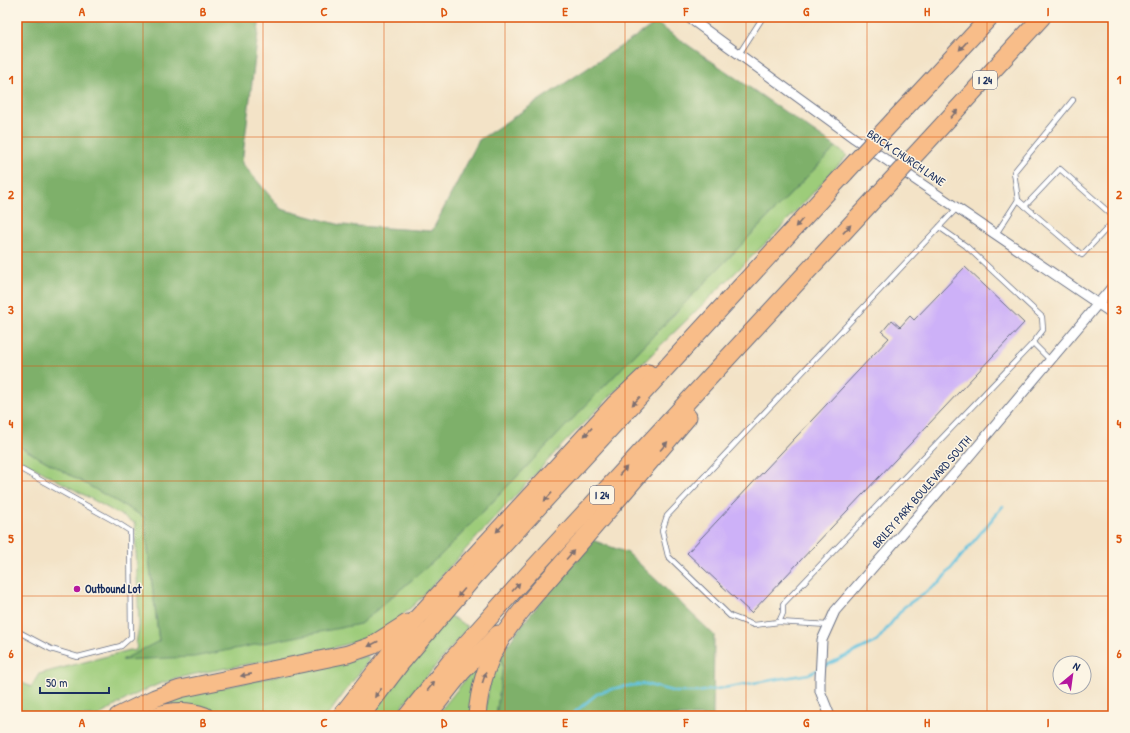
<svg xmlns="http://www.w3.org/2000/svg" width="1130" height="733" font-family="'Patrick Hand',sans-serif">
<rect width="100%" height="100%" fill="#fcf5e5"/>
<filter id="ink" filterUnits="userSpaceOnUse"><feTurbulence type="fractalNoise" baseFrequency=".025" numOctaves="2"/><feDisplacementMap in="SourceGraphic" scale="8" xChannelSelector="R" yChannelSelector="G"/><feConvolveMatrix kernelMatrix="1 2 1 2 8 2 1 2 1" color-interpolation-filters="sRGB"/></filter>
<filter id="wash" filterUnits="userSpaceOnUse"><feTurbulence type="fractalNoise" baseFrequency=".012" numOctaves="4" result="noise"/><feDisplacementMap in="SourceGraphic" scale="16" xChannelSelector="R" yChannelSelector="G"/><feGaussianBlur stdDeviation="0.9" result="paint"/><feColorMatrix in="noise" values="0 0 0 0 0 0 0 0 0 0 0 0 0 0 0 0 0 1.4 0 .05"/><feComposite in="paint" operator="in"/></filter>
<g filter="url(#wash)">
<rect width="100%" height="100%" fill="#f3e3c7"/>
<g fill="#9dcc7a" stroke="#5c7e6c">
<path d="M836 147 847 156 774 235 662 344 564 443 419 600 393 624 367 638 333 648 190 675 159 684 132 696 98 716H17V680L31 687 39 674 130 650 135 651 137 647 136 644 139 626 135 523 17 458V445L144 517 159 642 123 660 360 624 442 554Z"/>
<path d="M449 615 468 627 394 716H369Z"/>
<path d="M487 653 472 716H436Z"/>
<path d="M366 656 369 658 368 661 327 716H219L201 709 149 713 143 716H129L161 701Z"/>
<path d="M500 656 503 666 496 716H484L490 681Z"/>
</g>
<g fill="#7eb06a" stroke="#4c7064">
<path d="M17 17H260L242 163 281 209 341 225 432 231 479 140 656 23 836 147 442 554 360 624 194 657 122 660 159 641 144 517 17 445Z"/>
<path d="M592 540 628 553 714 635 713 716H496L503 666 500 656 520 627Z"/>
</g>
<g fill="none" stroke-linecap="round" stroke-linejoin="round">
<g stroke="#62c3e0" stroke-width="2.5">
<path d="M823 667 877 641 904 607 939 583 1003 506"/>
<path d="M570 716 598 693 620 687 645 684 676 692H698L809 674 819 669"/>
</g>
</g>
<g id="blocks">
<path fill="#cdb1f8" d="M965 267 1024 323 751 613 687 553 889 338 882 332 892 320 900 327 910 316 914 320Z"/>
</g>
</g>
<g filter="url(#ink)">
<use href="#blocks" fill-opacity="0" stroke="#676e83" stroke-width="1"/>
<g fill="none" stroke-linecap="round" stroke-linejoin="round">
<g stroke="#676e83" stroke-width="6">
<g id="service">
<path d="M739 54 763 17"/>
<path d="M1073 100 1014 172 1018 200 1082 255 1113 222"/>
<path d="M1025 206 1060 169 1113 216"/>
<path d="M939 227 966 246 1042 317 1043 330 1033 343 783 604V613L779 622 754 625 730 616 668 556 662 531 667 516 958 207"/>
<path d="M996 234 1018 200"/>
<path d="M1033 343 1050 360"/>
<path d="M17 467 116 522 130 531 131 637 121 646 78 657 51 649 17 631"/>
<path d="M779 622 828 625"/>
</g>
</g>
<g stroke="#676e83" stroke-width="11">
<g id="minor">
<path d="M688 17 854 138 1113 314"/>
<path d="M830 716 820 691V679L822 640 835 611 961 466 1113 286"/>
</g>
</g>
<g stroke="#676e83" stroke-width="19">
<g id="motorway">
<path d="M894 120 990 17"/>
<path d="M927 142 1042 17"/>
<path d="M118 716 155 698 180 689 348 654 371 646 407 623"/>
<path d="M156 716C171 710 189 710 205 716"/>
<path d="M341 716 418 617 614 405 648 373"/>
<path d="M361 716 401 663 474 577 845 173"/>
<path d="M407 716 450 662 530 572 877 196"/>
<path d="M427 716 461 673 498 634"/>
<path d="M477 716C479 692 485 667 497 646 514 616 544 585 567 558 608 511 648 464 688 417"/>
</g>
</g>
<use href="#service" stroke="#fff" stroke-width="4.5"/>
<use href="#minor" stroke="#fff" stroke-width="9"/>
<use href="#motorway" stroke="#f8bd89" stroke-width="17"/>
<g stroke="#676e83" stroke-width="19" stroke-linecap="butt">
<g id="motorway-bridge">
<path d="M845 173 894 120"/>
<path d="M877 196 927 142"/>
</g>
</g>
<use href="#motorway-bridge" stroke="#f8bd89" stroke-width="17"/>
</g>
<defs><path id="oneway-solid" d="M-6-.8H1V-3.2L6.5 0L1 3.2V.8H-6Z"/></defs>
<g fill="#7e6f71">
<use href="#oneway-solid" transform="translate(963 46) rotate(133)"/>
<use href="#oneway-solid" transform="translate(954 114) rotate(-48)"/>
<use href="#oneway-solid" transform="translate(799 223) rotate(132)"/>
<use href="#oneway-solid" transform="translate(847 229) rotate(-47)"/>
<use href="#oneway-solid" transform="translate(636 401) rotate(133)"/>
<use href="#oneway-solid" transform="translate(588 432) rotate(133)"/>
<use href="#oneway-solid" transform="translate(664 446) rotate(-49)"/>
<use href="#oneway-solid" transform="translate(623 471) rotate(-47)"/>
<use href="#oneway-solid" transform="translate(548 497) rotate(133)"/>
<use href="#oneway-solid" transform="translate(500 528) rotate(133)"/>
<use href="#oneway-solid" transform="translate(570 555) rotate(-49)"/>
<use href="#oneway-solid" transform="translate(516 587) rotate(-48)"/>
<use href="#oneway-solid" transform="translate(461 593) rotate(130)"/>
<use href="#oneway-solid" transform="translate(373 644) rotate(153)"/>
<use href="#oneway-solid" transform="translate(246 675) rotate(169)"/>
<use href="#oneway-solid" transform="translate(484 678) rotate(-72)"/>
<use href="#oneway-solid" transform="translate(431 686) rotate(-51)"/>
<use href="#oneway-solid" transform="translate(378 693) rotate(127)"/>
</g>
</g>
<path fill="none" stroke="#de5710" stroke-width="1" stroke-opacity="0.55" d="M143 17V716M263 17V716M384 17V716M505 17V716M625 17V716M746 17V716M867 17V716M987 17V716M17 137H1113M17 252H1113M17 366H1113M17 481H1113M17 596H1113"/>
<circle fill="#b5179e" stroke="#fcf5e5" stroke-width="1.5" cx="77" cy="589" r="4"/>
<g text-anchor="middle" stroke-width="3" stroke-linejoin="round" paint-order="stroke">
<g fill="#fcf5e5" stroke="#5e6a86" stroke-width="1">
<rect x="973" y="71" width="24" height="18" rx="3"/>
<rect x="590" y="486" width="24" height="18" rx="3"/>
</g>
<g font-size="11" font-weight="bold" fill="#1b2f5e">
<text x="985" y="84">I 24</text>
<text x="602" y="499">I 24</text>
</g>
<g font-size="12" fill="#1b2f5e" stroke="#fcf5e5">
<text transform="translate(906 158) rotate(34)" y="4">BRICK CHURCH LANE</text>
<text transform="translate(922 492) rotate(-49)" y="4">BRILEY PARK BOULEVARD SOUTH</text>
</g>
<g font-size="12" font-weight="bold" fill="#1b2f5e" stroke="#fcf5e5" text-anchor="start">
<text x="85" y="593">Outbound Lot</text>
</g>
</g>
<rect width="1130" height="733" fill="none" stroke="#fcf5e5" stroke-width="44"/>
<g transform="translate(1072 675) rotate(29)"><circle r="19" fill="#fcf5e5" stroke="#a2a6af"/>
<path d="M0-3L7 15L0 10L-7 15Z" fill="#b5179e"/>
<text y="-6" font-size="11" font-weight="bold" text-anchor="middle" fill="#1b2f5e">N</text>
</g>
<path d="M40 687v6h69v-6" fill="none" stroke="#1b2f5e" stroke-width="2"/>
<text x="46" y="687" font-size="12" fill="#1b2f5e" stroke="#fcf5e5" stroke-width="3" paint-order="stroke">50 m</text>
<rect x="22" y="22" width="1086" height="689" fill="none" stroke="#de5710" stroke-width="1.5"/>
<g font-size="13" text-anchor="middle" font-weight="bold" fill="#de5710">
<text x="82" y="16">A</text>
<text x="203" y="16">B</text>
<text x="324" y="16">C</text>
<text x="444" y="16">D</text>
<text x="565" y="16">E</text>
<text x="686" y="16">F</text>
<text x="806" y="16">G</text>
<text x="927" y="16">H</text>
<text x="1048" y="16">I</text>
<text x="11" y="84">1</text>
<text x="1119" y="84">1</text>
<text x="11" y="199">2</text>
<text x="1119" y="199">2</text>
<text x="11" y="314">3</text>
<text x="1119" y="314">3</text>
<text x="11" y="428">4</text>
<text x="1119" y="428">4</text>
<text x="11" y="543">5</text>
<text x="1119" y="543">5</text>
<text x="11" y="658">6</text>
<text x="1119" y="658">6</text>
<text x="82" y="727">A</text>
<text x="203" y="727">B</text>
<text x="324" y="727">C</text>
<text x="444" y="727">D</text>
<text x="565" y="727">E</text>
<text x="686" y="727">F</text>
<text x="806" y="727">G</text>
<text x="927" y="727">H</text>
<text x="1048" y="727">I</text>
</g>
</svg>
